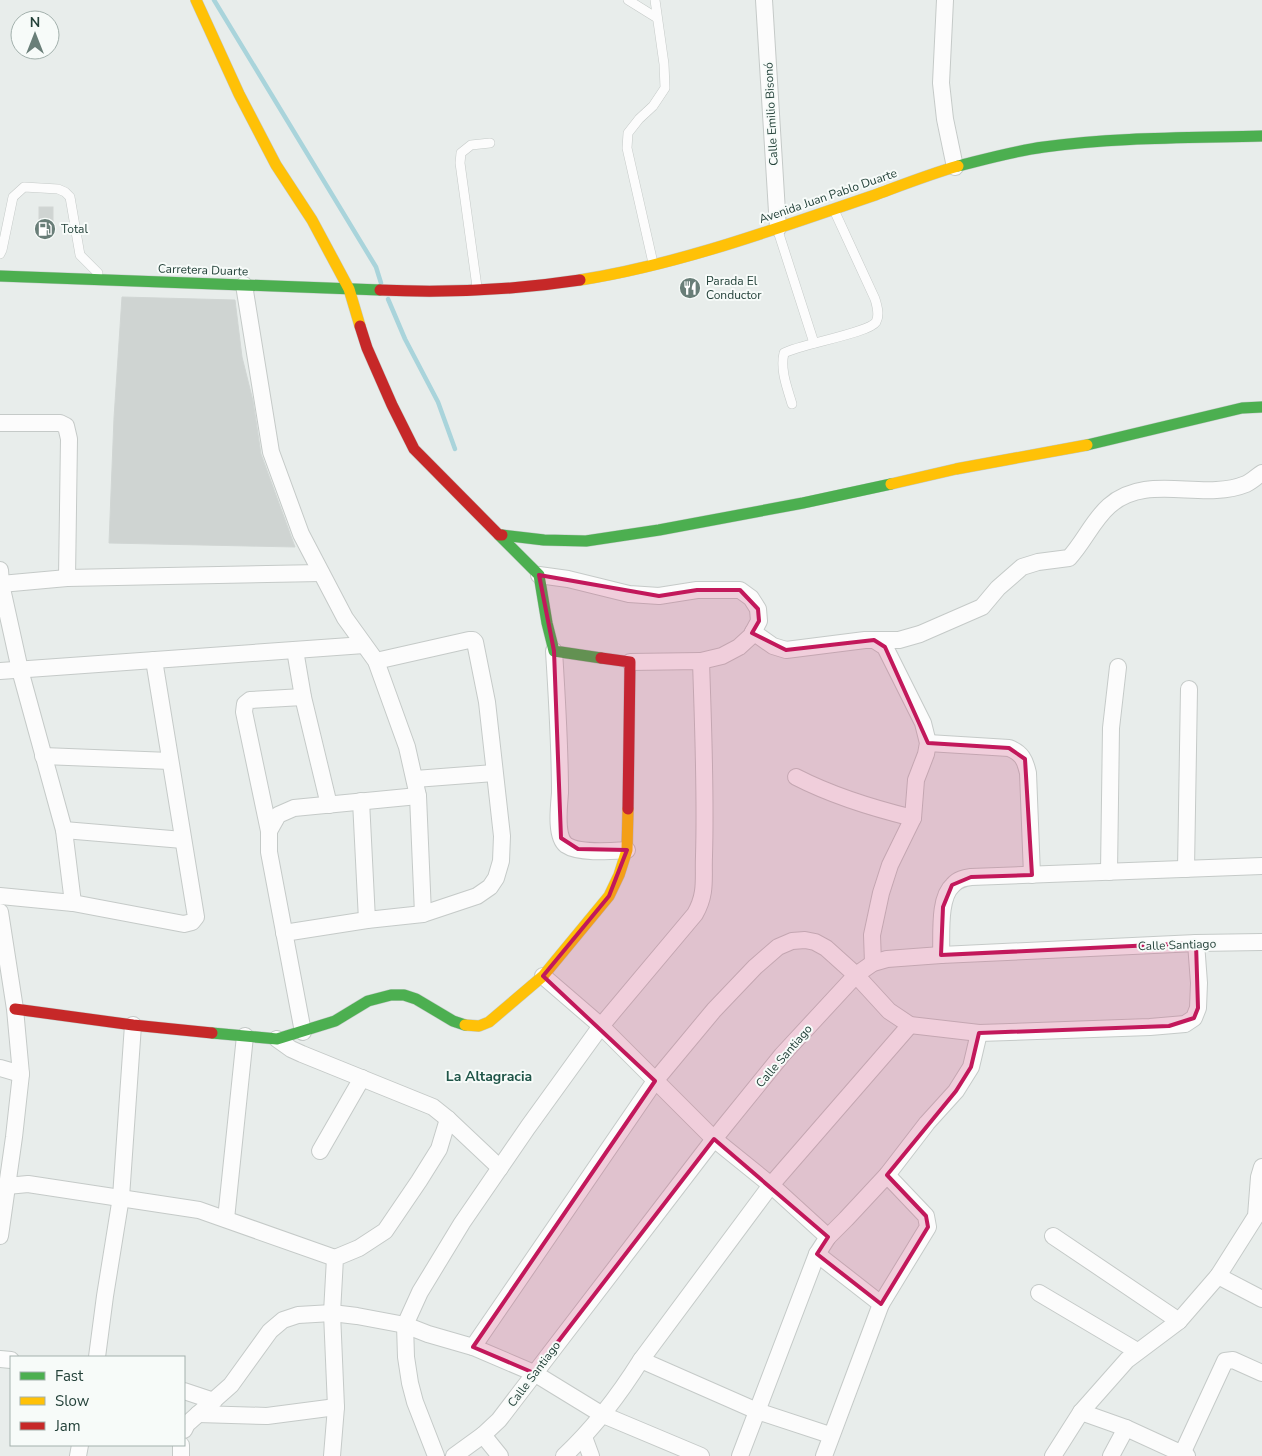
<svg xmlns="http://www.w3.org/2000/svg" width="1262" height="1456" font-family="'Nunito Sans',sans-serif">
<rect width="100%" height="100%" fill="#e8edeb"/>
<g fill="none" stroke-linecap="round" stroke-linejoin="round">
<g stroke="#a9d4db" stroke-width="4.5">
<path d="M214 0 376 267 381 283"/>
<path d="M388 299 405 339 438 402 455 449"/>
</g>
</g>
<g fill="#cfd4d2" stroke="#d1d6d4">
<rect x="39" y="207" width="14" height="26"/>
<path d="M122 297 235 300 242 357 253 401 261 454 295 547 109 543 114 418Z"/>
</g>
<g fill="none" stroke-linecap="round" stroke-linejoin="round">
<g stroke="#c5cac8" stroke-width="10">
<g id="lane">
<path d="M628 0 657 18"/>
<path d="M778 231 814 343"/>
<path d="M0 254 2 250 13 197 24 187 58 189 65 192 70 197 80 255 98 273"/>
<path d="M653 263 627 148 628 133 639 119 653 106 665 88 664 64 655 0"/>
<path d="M477 287 460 163 461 153 471 145 490 143"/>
<path d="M792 404C787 387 780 370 784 353 801 344 869 333 876 322 880 315 877 306 875 299L834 210"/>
</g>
</g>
<g stroke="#c5cac8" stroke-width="18">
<g id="street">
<path d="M764 0 778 228"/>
<path d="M945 0 941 83 945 119 955 167"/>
<path d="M244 285 271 452 301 534 345 618 376 661 407 747 418 796 423 914"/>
<path d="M0 423H60L66 426 69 439 67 578"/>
<path d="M0 570 1 584 20 670 64 830 73 903"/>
<path d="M539 575 568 579 629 594 659 596 697 590H740L751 598 758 609 759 621 751 636 739 647 722 656 701 661"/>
<path d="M1 584 67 578 321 573"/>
<path d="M753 632 773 646 786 650 865 640H899L920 634 982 607 998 588 1022 567 1038 562 1069 558C1084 542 1093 520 1109 506 1147 472 1202 502 1246 484 1252 481 1257 476 1262 473"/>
<path d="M295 650 303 697 329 805"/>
<path d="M554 651C557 698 560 745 560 793 559 806 555 836 566 845 579 854 612 851 627 850"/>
<path d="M0 671 364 645"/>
<path d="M928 743 1009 748C1022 753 1025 760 1028 773L1032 875"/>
<path d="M43 756 170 761"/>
<path d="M796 777C833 796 872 808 913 818"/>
<path d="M415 779 494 773"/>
<path d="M361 801 367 920"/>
<path d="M64 830 183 840"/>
<path d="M269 831 278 815 294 808 418 796"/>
<path d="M1186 869 1189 689"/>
<path d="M1109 872 1111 728 1118 667"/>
<path d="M0 896 73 903 184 924 192 922 196 917 154 660"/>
<path d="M0 912 15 1009 21 1074 14 1137 0 1236"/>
<path d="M284 933 367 920 423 914 477 896 490 887 496 878 501 861 502 836 487 702 475 642 473 640H469L376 661"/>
<path d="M941 955C942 936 938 898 953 885 958 879 964 878 971 877L1262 866"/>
<path d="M873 963 872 935 881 893 890 865 913 818 916 780 926 754 928 743 923 723 885 647 874 640"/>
<path d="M543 976 601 1026 714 1139 771 1185 828 1237"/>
<path d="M303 1032 269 852V831L244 712 245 704 250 700 303 697"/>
<path d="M277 1039 291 1049 302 1054 433 1107 448 1119 500 1168"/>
<path d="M0 1068 21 1074"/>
<path d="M320 1151 362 1078"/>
<path d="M7 1186 28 1184 199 1210 335 1258"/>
<path d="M226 1219 245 1036"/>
<path d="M1053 1236 1179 1321"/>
<path d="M817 1254 881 1304 824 1456"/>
<path d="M1218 1276 1262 1299"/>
<path d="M1039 1293 1137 1351"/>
<path d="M881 1304 928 1227 926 1216 887 1175"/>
<path d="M473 1347 655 1081 714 1010 755 967 778 947 792 941 805 940 815 942 826 948 856 975 889 1011 910 1025 979 1033 1150 1027 1185 1024 1194 1018 1198 1008 1199 983 1196 943"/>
<path d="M97 1357 105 1296 121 1197 133 1025"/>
<path d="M0 1359 11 1360"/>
<path d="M641 1360 757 1411 830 1435"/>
<path d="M184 1391 214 1401"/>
<path d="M1081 1412 1126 1428 1187 1456"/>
<path d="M198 1414 267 1416 336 1407"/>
<path d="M184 1430 187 1424 231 1385 270 1331 283 1320 298 1315 332 1313 357 1316 405 1325 428 1334 473 1347 534 1373 601 1414 701 1456"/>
<path d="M483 1435 500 1456"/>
<path d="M584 1437 591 1456"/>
<path d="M181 1445V1456"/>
<path d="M78 1456 80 1445"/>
<path d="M332 1456 336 1407 332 1313 335 1258 359 1248 385 1231 419 1181 439 1149 448 1119"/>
<path d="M436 1456 415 1402 410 1383 406 1357 405 1325 420 1292 462 1223 528 1127 601 1026 695 914C707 893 703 878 704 856 706 791 703 726 701 661L630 662"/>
<path d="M454 1456 483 1435 499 1420 714 1139 782 1055 856 975 873 963 887 959 941 955 1196 943 1262 942"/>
<path d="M564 1456C594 1428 619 1395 641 1360L771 1185 910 1025"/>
<path d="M740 1456 817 1254 828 1237 846 1219 887 1175 927 1123 956 1091 971 1067 979 1033"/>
<path d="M1053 1456 1081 1412 1127 1360 1179 1321 1218 1276 1256 1216 1259 1177 1262 1167"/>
<path d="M1111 1456 1126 1428"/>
<path d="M1181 1456 1225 1361 1233 1360 1262 1373"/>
</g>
</g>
<g stroke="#c3cbc8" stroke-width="12">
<g id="fast">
<path d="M958 166C986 159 1014 151 1044 147 1116 137 1189 138 1262 136"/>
<path d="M0 276 380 290"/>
<path d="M1087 445 1242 408 1262 407"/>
<path d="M499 535 539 575 547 623 554 651 601 658"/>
<path d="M502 535 544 540 586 541 659 530 803 503 891 484"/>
<path d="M212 1033 277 1039 335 1021 368 1001 391 995H404L416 999 453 1021 465 1025"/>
</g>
</g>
<g stroke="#c3cbc8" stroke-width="12">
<g id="slow">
<path d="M196 0 239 94 276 165 312 220 349 289 360 326"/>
<path d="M580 280C681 264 778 228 875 195 902 185 930 174 958 166"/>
<path d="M891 484 956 469 1087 445"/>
<path d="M465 1025 479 1026 489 1022 543 976 609 896 619 875 627 850 628 809"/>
</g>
</g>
<g stroke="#c3cbc8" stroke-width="12">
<g id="jam">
<path d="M380 290C446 293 514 290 580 280"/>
<path d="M360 326 367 348 392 405 414 449 499 535H502"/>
<path d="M601 658 630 662 628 809"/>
<path d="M15 1009 133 1025 212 1033"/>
</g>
</g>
<use href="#lane" stroke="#fcfcfc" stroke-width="9"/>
<use href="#street" stroke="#fcfcfc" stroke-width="16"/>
<use href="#fast" stroke="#4caf50" stroke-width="11"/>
<use href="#slow" stroke="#ffc107" stroke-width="11"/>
<use href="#jam" stroke="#c62828" stroke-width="11"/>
</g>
<path fill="#c2185b" fill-opacity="0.2" stroke="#c2185b" stroke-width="4" stroke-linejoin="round" d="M539 575 659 596 697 590H740L758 609 759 621 752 633 786 650 874 640 885 647 928 743 1009 748 1025 759 1032 875 971 877 952 885 943 907 941 955 1196 943 1198 1008 1194 1018 1169 1026 979 1033 971 1067 956 1091 887 1175 926 1216 928 1227 881 1304 817 1254 828 1237 714 1139 534 1373 473 1347 655 1081 543 976 609 896 627 850 578 849 561 838 554 651Z"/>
<defs>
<g id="fuel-disc" transform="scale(1.125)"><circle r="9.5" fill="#697e78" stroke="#f7fbf9"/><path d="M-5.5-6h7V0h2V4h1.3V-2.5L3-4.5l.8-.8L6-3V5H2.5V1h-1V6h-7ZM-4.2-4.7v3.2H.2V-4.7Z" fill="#fff"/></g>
<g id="restaurant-disc" transform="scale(1.125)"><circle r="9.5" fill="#697e78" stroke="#f7fbf9"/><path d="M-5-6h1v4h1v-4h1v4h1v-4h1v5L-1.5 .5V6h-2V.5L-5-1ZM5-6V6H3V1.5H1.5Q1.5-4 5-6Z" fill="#fff"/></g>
</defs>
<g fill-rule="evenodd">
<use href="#fuel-disc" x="45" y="229"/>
<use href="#restaurant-disc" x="690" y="288"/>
</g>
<g text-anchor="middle" stroke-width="4" stroke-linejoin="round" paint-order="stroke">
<g font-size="12" fill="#24423a" stroke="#f7fbf9">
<text transform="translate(771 114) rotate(-93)" y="4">Calle Emilio Bisonó</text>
<text transform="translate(828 196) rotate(-19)" y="4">Avenida Juan Pablo Duarte</text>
<text transform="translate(203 270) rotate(2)" y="4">Carretera Duarte</text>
<text transform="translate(1177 945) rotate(-2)" y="4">Calle Santiago</text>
<text transform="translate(784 1056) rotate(-49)" y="4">Calle Santiago</text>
<text transform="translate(534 1374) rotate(-53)" y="4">Calle Santiago</text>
</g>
<g font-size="12" fill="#24423a" stroke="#f7fbf9" text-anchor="start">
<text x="61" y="233">Total</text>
<text x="706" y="285">Parada El<tspan x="706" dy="14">Conductor</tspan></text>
</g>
<g font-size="14" font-weight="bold" fill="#1f5548" stroke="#f7fbf9">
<text x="489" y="1081">La Altagracia</text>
</g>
</g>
<rect x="10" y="1356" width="175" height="90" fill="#f7fbf9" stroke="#a3b1ad"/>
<rect x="20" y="1372" width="25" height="8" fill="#4caf50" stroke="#a3b1ad"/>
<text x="55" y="1381" font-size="15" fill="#24423a">Fast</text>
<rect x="20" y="1397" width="25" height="8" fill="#ffc107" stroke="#a3b1ad"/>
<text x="55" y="1406" font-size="15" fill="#24423a">Slow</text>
<rect x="20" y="1422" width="25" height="8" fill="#c62828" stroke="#a3b1ad"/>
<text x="55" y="1431" font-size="15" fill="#24423a">Jam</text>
<g transform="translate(35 35)"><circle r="24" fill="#f7fbf9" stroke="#a3b1ad"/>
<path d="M0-4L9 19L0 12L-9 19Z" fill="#697e78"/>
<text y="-8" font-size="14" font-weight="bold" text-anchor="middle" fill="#24423a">N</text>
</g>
</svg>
